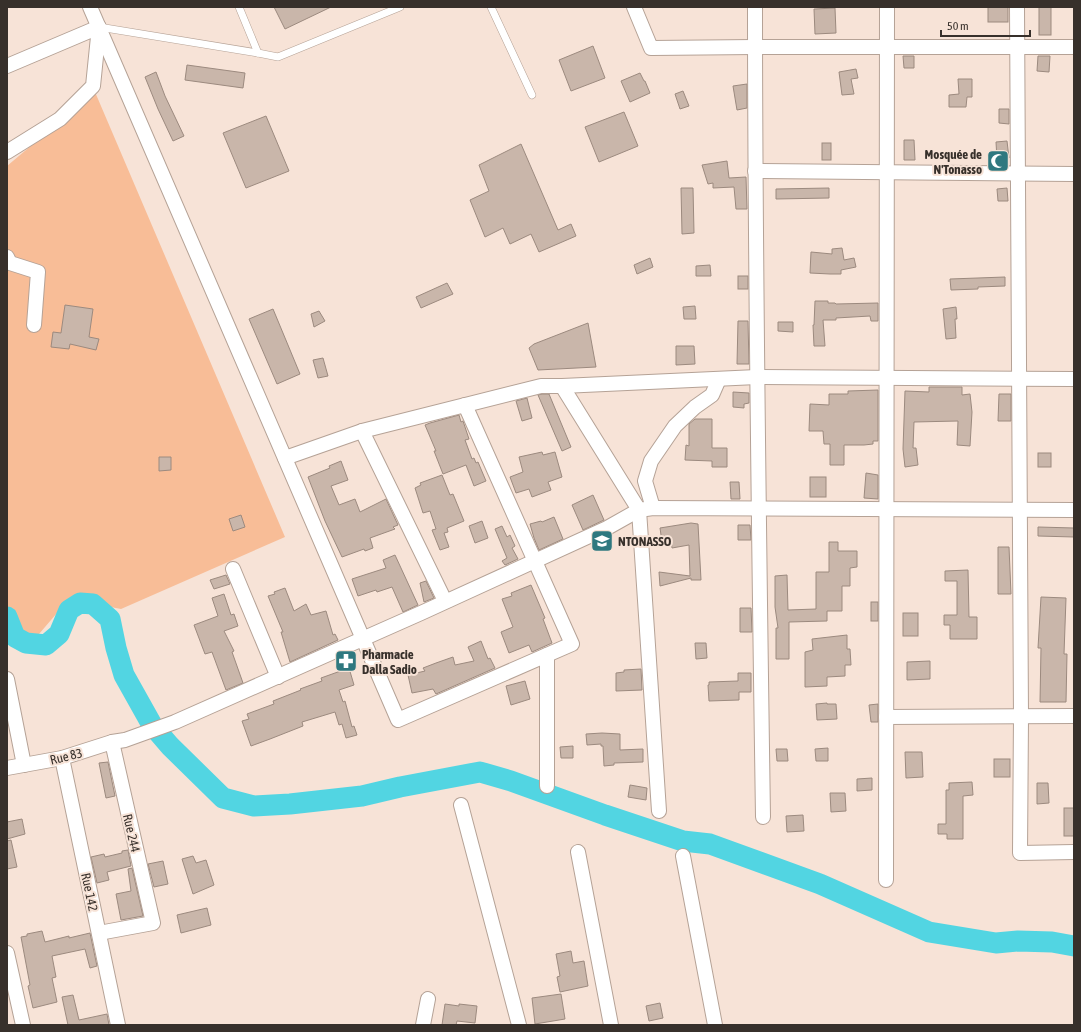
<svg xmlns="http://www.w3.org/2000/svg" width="1081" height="1032" font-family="'Asap Condensed',sans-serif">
<rect width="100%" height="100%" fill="#f7e3d7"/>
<path fill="#f8bd97" d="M95 92 285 537 121 609 69 599 39 634H23L7 605V166Z"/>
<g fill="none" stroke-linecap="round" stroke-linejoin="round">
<path stroke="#52d5e2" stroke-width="21" d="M7 617 15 637 26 643 46 645 59 634 69 610 80 603 93 604 110 619 116 648 124 675 152 725 170 746 223 798 254 806 290 804 362 796 400 787 480 772 511 781 605 815 683 841 710 844 820 884 929 932 996 943 1018 941 1052 942 1074 946"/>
</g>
<g fill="#c9b6aa" stroke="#9c8a7f">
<path d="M274 7H331L285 29Z"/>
<rect x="988" y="7" width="20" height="15"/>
<rect x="1039" y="7" width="12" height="28"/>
<path d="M835 8 836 33 815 34 814 9Z"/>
<path d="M593 46 605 78 571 91 559 60Z"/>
<path d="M903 56H914V68H904Z"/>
<path d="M1038 56H1050L1049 72 1037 71Z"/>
<path d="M187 65 245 73 243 88 185 80Z"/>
<path d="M856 69 858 78 851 79 854 94 842 95 839 72Z"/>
<path d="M156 72 165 96 184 136 173 141 158 109 145 77Z"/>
<path d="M640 73 644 81H645L650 93 630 102 621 81Z"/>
<path d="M958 79H972V97H967L966 107H949V95L959 94Z"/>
<path d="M747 84V108L737 110 733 86Z"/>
<path d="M683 91 689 106 680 109 675 94Z"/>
<path d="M999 109H1009V124L999 123Z"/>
<path d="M624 112 638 146 599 162 585 127Z"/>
<path d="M266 116 289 171 246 188 223 133Z"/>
<path d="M904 140H914L915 160H904Z"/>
<path d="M1007 141 1009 158 997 159 996 142Z"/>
<rect x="822" y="143" width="9" height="17"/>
<path d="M521 144 558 230 571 224 576 236 539 252 531 234 510 244 503 228 485 237 470 200 489 191 479 165Z"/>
<path d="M727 161 729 178 746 177 747 209H736L734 187 713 188V183L708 184 702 165Z"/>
<path d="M681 188H693L694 233 682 234Z"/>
<path d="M829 188V198L776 199V189Z"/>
<path d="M1007 188 1008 201H998L997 189Z"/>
<path d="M842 248 844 260 854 258 856 267 841 270V274H830L810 273 811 252 832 254V249Z"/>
<path d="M650 258 653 267 637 274 634 265Z"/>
<path d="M710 265 711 276H696V266Z"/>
<rect x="738" y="276" width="10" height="13"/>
<path d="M1005 277V286L978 287V289L951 290 950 279Z"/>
<path d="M447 283 453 294 421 308 416 297Z"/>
<path d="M815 301H828V303H835L836 304 878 303V321H871L870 316 836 318V320H823L825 346H814L813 325H814Z"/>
<path d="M65 305 93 309 89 337 99 339 96 350 70 344 69 349 51 347 53 332 61 333Z"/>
<path d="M695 306 696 319H684L683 307Z"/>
<path d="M956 307 957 319H955L956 338 946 339 943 309Z"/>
<path d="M273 309 300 374 277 384 249 319Z"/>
<path d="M319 311 325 321 314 327 311 314Z"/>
<path d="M738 321H748L749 364H737Z"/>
<path d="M778 322H793V332L778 331Z"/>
<path d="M588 323 596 367 538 370 529 348 534 344Z"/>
<path d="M676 346H694L695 364 676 365Z"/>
<path d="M323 358 328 376 318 378 313 360Z"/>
<path d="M929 387H962V395L970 394 972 412 970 446 957 445 958 421 914 422 913 448H916L918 465 905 467 903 449 905 391 929 392Z"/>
<path d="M878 390V441H873V444L864 445H844V465H830V444H824L823 431H809L810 404 829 405V394H848V391Z"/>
<path d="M733 392 749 393V403L744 404V408L733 407Z"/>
<path d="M542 394H549L571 447 562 451 538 395Z"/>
<path d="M999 394H1011V421H998Z"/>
<path d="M527 398 532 418 522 421 516 401Z"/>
<path d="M459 415 461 422 463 421 469 439 465 440 472 459 474 458 476 463 478 462 486 481 474 486 466 465 443 474 434 451H436L425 425 430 423Z"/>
<path d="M695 419H712V448H727V467H712V461L685 460 686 445 689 446V424Z"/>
<path d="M542 452 543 455 555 452 562 477 548 482 551 490 532 497 529 489 516 493 510 477 523 472 519 457Z"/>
<rect x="1038" y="453" width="13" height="14"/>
<path d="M159 457H171V470L159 471Z"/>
<path d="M341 461 348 480 331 486 339 505 355 499 360 512 386 499 398 525 393 527 395 529 370 538 373 548 365 551 364 549 342 557 325 521 308 477 330 468 329 466Z"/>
<path d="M866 473 878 475V499L864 498Z"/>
<path d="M442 475 450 495 453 494 464 521 447 528 448 532 444 533 449 547 440 550 432 530 436 529 430 511 423 513 415 488 421 485 420 483Z"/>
<rect x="810" y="477" width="16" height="20"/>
<path d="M730 482H739L740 499H731Z"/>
<path d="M593 495 604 520 583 530 572 505Z"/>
<path d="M241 515 245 527 233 531 229 519Z"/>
<path d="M554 517 563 539 539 550 534 538 530 524 541 521 542 522Z"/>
<path d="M482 521 488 538 475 543 469 526Z"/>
<path d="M691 523 698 524 701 580H691V578L660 586 659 572 690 576 689 545 672 548 671 541 662 542 660 528Z"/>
<path d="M738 525H750L751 540H738Z"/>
<path d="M502 526 507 537 510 535 515 546 512 548 518 559 505 565 502 561 507 558 495 529Z"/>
<path d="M1038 527 1074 528V537L1038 536Z"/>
<path d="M829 542H838V551H857V567L850 568V586H842V611H827V621L789 622V659H776V628H778L775 607V576L787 575 788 610 816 609V572H829Z"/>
<path d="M998 547H1009L1011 594H998Z"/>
<path d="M395 555 418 605 403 612 392 587 377 592 376 590 358 596 352 579 386 568 383 560Z"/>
<path d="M968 570 969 617H977V639H950V625H944V615H957V581H945V571Z"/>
<path d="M226 575 230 584 214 589 210 580Z"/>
<path d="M426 581 434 598 424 602 420 583Z"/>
<path d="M531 585 545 618 543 619 552 643 532 652 529 645 509 653 501 632 513 627 502 599 512 596 511 593Z"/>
<path d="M285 588 294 611 306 604 311 615 326 611 333 635 335 634 338 640 290 662 281 632H283L268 596 275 594 274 592Z"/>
<path d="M224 594 231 615 234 614 238 626 224 631 234 651 232 652 243 683 226 690 212 652 205 654 194 625 218 616 212 598Z"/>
<path d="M1041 597 1066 598 1064 654H1067L1066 702H1040L1041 648H1038Z"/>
<rect x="871" y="602" width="7" height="19"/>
<path d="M740 608H751L752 632H740Z"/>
<rect x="903" y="613" width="15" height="23"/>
<path d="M847 635V649H850L851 665H845V676L827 677V686L805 687V652L813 650 812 639Z"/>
<path d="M481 641 488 659 490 658 495 668 436 694 433 689 412 693 408 675 425 671 423 668 436 663 453 657 455 665 474 661 468 647Z"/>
<path d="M695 643H706L707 658 696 659Z"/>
<path d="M930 661V679L907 680V662Z"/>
<path d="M349 668 354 685 339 690 343 702 345 701 352 727 354 726 357 735 346 738 342 724 339 725 335 712 302 722 303 726 270 739 251 746 242 721 249 719 247 714 274 704 273 701 301 690 300 689 322 681 321 678Z"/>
<path d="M641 669 642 690 616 691V673L624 672V670Z"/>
<path d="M738 673H751V692H739V700L709 701 708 685H709V682L738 681Z"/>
<path d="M525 681 530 699 511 705 506 686Z"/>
<path d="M827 703V704H836L837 719 817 720 816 704Z"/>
<path d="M878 704V722H871L869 705Z"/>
<path d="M602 733 620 734V750L643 749V762L614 763V765L604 766 603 746H601V744L587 745 586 734Z"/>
<path d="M573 746V758H561L560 747Z"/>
<path d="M828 748V761H816L815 749Z"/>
<path d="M776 749H787L788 761H777Z"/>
<path d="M905 752H922L923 777 906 778Z"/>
<rect x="994" y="759" width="16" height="18"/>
<path d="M108 762 115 796 106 798 99 763Z"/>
<path d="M872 778V790L857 791V779Z"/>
<path d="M972 782 973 795 963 796V839H947V834H938V824H946V790H949V783Z"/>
<path d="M1037 783H1048L1049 803 1037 804Z"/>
<path d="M630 785 647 788 646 800 628 797Z"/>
<path d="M830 793H845L846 811 831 812Z"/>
<rect x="1064" y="808" width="10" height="28"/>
<path d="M803 815 804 831 787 832 786 816Z"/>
<path d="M22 819 25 834 7 839V822Z"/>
<path d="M11 840 17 867 7 869V841Z"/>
<path d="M128 850 131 866 107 872 109 880 97 883 91 857 104 854 105 857 122 853V851Z"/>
<path d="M193 856 196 863 206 860 214 885 193 894 182 859Z"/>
<path d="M163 861 168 884 154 887 148 864Z"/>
<path d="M132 868 143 916 121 920 116 894 131 891 128 869Z"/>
<path d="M207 908 211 925 181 933 177 915Z"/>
<path d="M42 931 45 942 69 936V938L90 933 97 966 90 968 85 949 52 956 56 977 52 978 57 1002 33 1008 28 986 30 985 21 937 27 936V934Z"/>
<path d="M571 951 573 963 584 961 588 986 560 992 557 977 560 976 556 954Z"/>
<path d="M561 994 565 1019 535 1024 532 998Z"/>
<path d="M73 995 79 1020 107 1014 109 1025H68L62 997Z"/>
<path d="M660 1003 663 1018 649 1021 646 1006Z"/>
<path d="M445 1004 459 1006V1004L477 1006 475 1023 457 1021 456 1025H442Z"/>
</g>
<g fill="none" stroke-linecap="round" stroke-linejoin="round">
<g stroke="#b5a296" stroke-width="8">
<g id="service">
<path d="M239 7 258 53"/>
<path d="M491 7 532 95"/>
<path d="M99 27 258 53 278 57 400 7"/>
</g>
</g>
<g stroke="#b5a296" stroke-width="16">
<g id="minor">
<path d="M90 7 398 720 572 644 465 405"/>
<path d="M634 7 651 48 755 47H1074"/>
<path d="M755 7C755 277 759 547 763 817"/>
<path d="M1017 7 1021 717 1020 853 1074 852"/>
<path d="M7 66 99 27 93 86 60 119 7 152"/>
<path d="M755 171 1074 174"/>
<path d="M7 257 10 263 38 272 34 325"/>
<path d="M562 386 639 510 659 811"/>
<path d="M362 431 445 601"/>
<path d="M285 458 362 431 541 386H562L757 377 1074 379"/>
<path d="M653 508 645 481 651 461 675 426 695 407 712 395 719 379"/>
<path d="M233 569 278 677"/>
<path d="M547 655V786"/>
<path d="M7 679 24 765"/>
<path d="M886 717 1074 716"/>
<path d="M62 758 118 1025"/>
<path d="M7 768 62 758 112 742 125 740 175 722 421 613 607 528 639 510 653 508 1074 510"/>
<path d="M461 805 519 1025"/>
<path d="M578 852 611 1025"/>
<path d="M683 856 715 1025"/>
<path d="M886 880 887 7"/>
<path d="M99 933 153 923 112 742"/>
<path d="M7 953 23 1025"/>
<path d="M423 1025 428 999"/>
</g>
</g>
<use href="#service" stroke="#fff" stroke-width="7"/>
<use href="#minor" stroke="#fff" stroke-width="14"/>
</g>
<defs>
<g id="mosque-square" transform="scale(1.15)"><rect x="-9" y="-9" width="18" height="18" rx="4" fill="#2f787f" stroke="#f7e3d7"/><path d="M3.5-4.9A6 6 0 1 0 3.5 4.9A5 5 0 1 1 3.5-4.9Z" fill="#fff"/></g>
<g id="school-square" transform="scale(1.15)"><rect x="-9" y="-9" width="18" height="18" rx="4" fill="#2f787f" stroke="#f7e3d7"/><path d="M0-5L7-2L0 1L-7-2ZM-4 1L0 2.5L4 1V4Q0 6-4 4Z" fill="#fff"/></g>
<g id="pharmacy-square" transform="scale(1.15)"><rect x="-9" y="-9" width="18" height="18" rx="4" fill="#2f787f" stroke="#f7e3d7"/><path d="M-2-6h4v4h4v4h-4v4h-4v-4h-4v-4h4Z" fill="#fff"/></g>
</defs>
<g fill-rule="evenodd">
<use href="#mosque-square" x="998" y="161"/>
<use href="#school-square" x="602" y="541"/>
<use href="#pharmacy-square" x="346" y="661"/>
</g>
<g text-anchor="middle" stroke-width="4" stroke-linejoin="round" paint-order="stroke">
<g font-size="13" font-weight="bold" fill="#37302b" stroke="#f7e3d7" text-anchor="start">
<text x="982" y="159" text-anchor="end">Mosquée de<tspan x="982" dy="15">N'Tonasso</tspan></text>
<text x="618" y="546">NTONASSO</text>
<text x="362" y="659">Pharmacie<tspan x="362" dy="15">Dalla Sadio</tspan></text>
</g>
<g font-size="13" fill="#37302b" stroke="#f7e3d7">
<text transform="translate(66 756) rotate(-14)" y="5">Rue 83</text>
<text transform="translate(132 833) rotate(77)" y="5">Rue 244</text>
<text transform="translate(90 892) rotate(78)" y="5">Rue 142</text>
</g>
</g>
<rect width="1081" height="1032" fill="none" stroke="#37302b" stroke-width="16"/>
<path d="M941 30v6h89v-6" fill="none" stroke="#37302b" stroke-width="2"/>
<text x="947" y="30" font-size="12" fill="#37302b" stroke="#f7e3d7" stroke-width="3" paint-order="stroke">50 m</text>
</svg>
